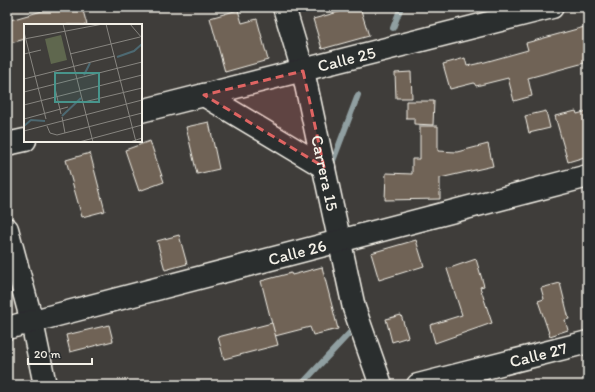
<svg xmlns="http://www.w3.org/2000/svg" width="595" height="392" font-family="Itim,sans-serif">
<rect width="100%" height="100%" fill="#3f3d3a"/>
<filter id="ink" filterUnits="userSpaceOnUse"><feTurbulence type="fractalNoise" baseFrequency=".025" numOctaves="2"/><feDisplacementMap in="SourceGraphic" scale="8" xChannelSelector="R" yChannelSelector="G"/><feConvolveMatrix kernelMatrix="1 2 1 2 8 2 1 2 1" color-interpolation-filters="sRGB"/></filter>
<g filter="url(#ink)">
<g fill="none" stroke-linecap="round" stroke-linejoin="round">
<g stroke="#909fa1" stroke-width="6">
<path d="M393 28 401 7"/>
<path d="M331 166 358 95"/>
<path d="M301 385 356 326"/>
</g>
</g>
<g fill="#706356" stroke="#f4f1e8">
<path d="M56 7H82L87 25H25V39L7 44V21Z"/>
<path d="M357 7H360L369 36 322 49 313 19Z"/>
<path d="M238 10 242 23 257 19 268 60 225 72 210 18Z"/>
<path d="M588 26V62L528 78 532 96 514 101 508 78 476 86 474 83 450 89 443 64 465 58 467 66 485 62 528 50 526 43Z"/>
<path d="M411 72 412 98H396L395 73Z"/>
<path d="M406 101H434L433 125 414 124V118H406Z"/>
<path d="M546 111 550 128 529 133 525 116Z"/>
<path d="M576 111 577 114 588 111V156L568 162 555 116Z"/>
<path d="M209 122 219 169 197 174 186 127Z"/>
<path d="M420 126H438V151L457 152 488 144 493 166 440 178V199L385 200 386 173 412 174V159H420Z"/>
<path d="M150 141 164 182 139 191 125 150Z"/>
<path d="M90 153 105 211 82 217 66 160Z"/>
<path d="M179 235 187 264 165 270 157 241Z"/>
<path d="M416 240 424 266 379 280 371 253Z"/>
<path d="M476 259 484 286 480 287 492 323 435 343 430 325 462 315 447 269Z"/>
<path d="M322 267 338 329 313 335 310 327 275 336 261 281 291 273 292 275Z"/>
<path d="M560 283 569 319 565 320 568 330 550 336 538 301 544 299 541 288Z"/>
<path d="M401 315 408 337 392 342 386 319Z"/>
<path d="M272 323 278 345 224 359 218 337Z"/>
<path d="M109 325 113 341 70 352 66 335Z"/>
</g>
<g fill="none" stroke-linecap="round" stroke-linejoin="round">
<g stroke="#f4f1e8" stroke-width="25">
<g id="minor">
<path id="s1" d="M284 7 303 71 354 308 381 385"/>
<path d="M204 95 324 167"/>
<path id="s2" d="M141 111 552 7"/>
<path d="M7 144 25 140"/>
<path d="M7 229 32 322 45 385"/>
<path id="s3" d="M7 328 588 176"/>
<path id="s4" d="M418 385 588 342"/>
</g>
</g>
<use href="#minor" stroke="#2a2d2e" stroke-width="22"/>
</g>
</g>
<path fill="#df6462" fill-opacity="0.2" stroke="#df6462" stroke-width="3" stroke-dasharray="8 5" stroke-linejoin="round" d="M303 71 324 167 204 95Z"/>
<g text-anchor="middle" stroke-width="3" stroke-linejoin="round" paint-order="stroke">
<g font-size="17" fill="#f4f1e8" stroke="#2a2d2e">
<text dy="6" stroke="none"><textPath href="#s2" startOffset="212">Calle 25</textPath></text>
<text dy="6" stroke="none"><textPath href="#s1" startOffset="171">Carrera 15</textPath></text>
<text dy="6" stroke="none"><textPath href="#s3" startOffset="300">Calle 26</textPath></text>
<text dy="6" stroke="none"><textPath href="#s4" startOffset="124">Calle 27</textPath></text>
</g>
</g>
<g transform="translate(24 24)">
<rect width="118" height="118" fill="#3f3d3a"/>
<path d="M37 11 43 36 27 40 21 15Z" fill="#5f674e"/>
<path fill="none" stroke="#4d6972" stroke-width="2" d="M93 33 110 27 118 20M60 51 66 39M38 92 57 74M0 102 7 96 21 97"/>
<path fill="none" stroke="#878580" stroke-width="1" d="M39 0 69 118M82 0 112 118M106 0 118 14M0 8 22 95M0 15 79 0M0 30 17 26M46 30 116 13M0 55 91 32M30 60 37 90M0 68 118 38M60 78 118 64M0 81 118 51M38 93 41 109M0 95 44 83M23 102 26 109 33 111 118 89M0 107 118 76M55 118 118 101M106 118 118 114"/>
<path fill="#48958c" fill-opacity="0.15" stroke="#48958c" stroke-width="2" d="M31 49H75V78H31Z"/>
<rect width="118" height="118" fill="none" stroke="#f4f1e8" stroke-width="2"/>
</g>
<rect width="595" height="392" fill="none" stroke="#2a2d2e" stroke-width="24"/>
<rect x="12" y="12" width="571" height="368" fill="none" stroke="#f4f1e8" stroke-width="1.5" filter="url(#ink)"/>
<path d="M28 358v6h64v-6" fill="none" stroke="#f4f1e8" stroke-width="2"/>
<text x="34" y="358" font-size="12" fill="#f4f1e8" stroke="#2a2d2e" stroke-width="3" paint-order="stroke">20 m</text>
</svg>
